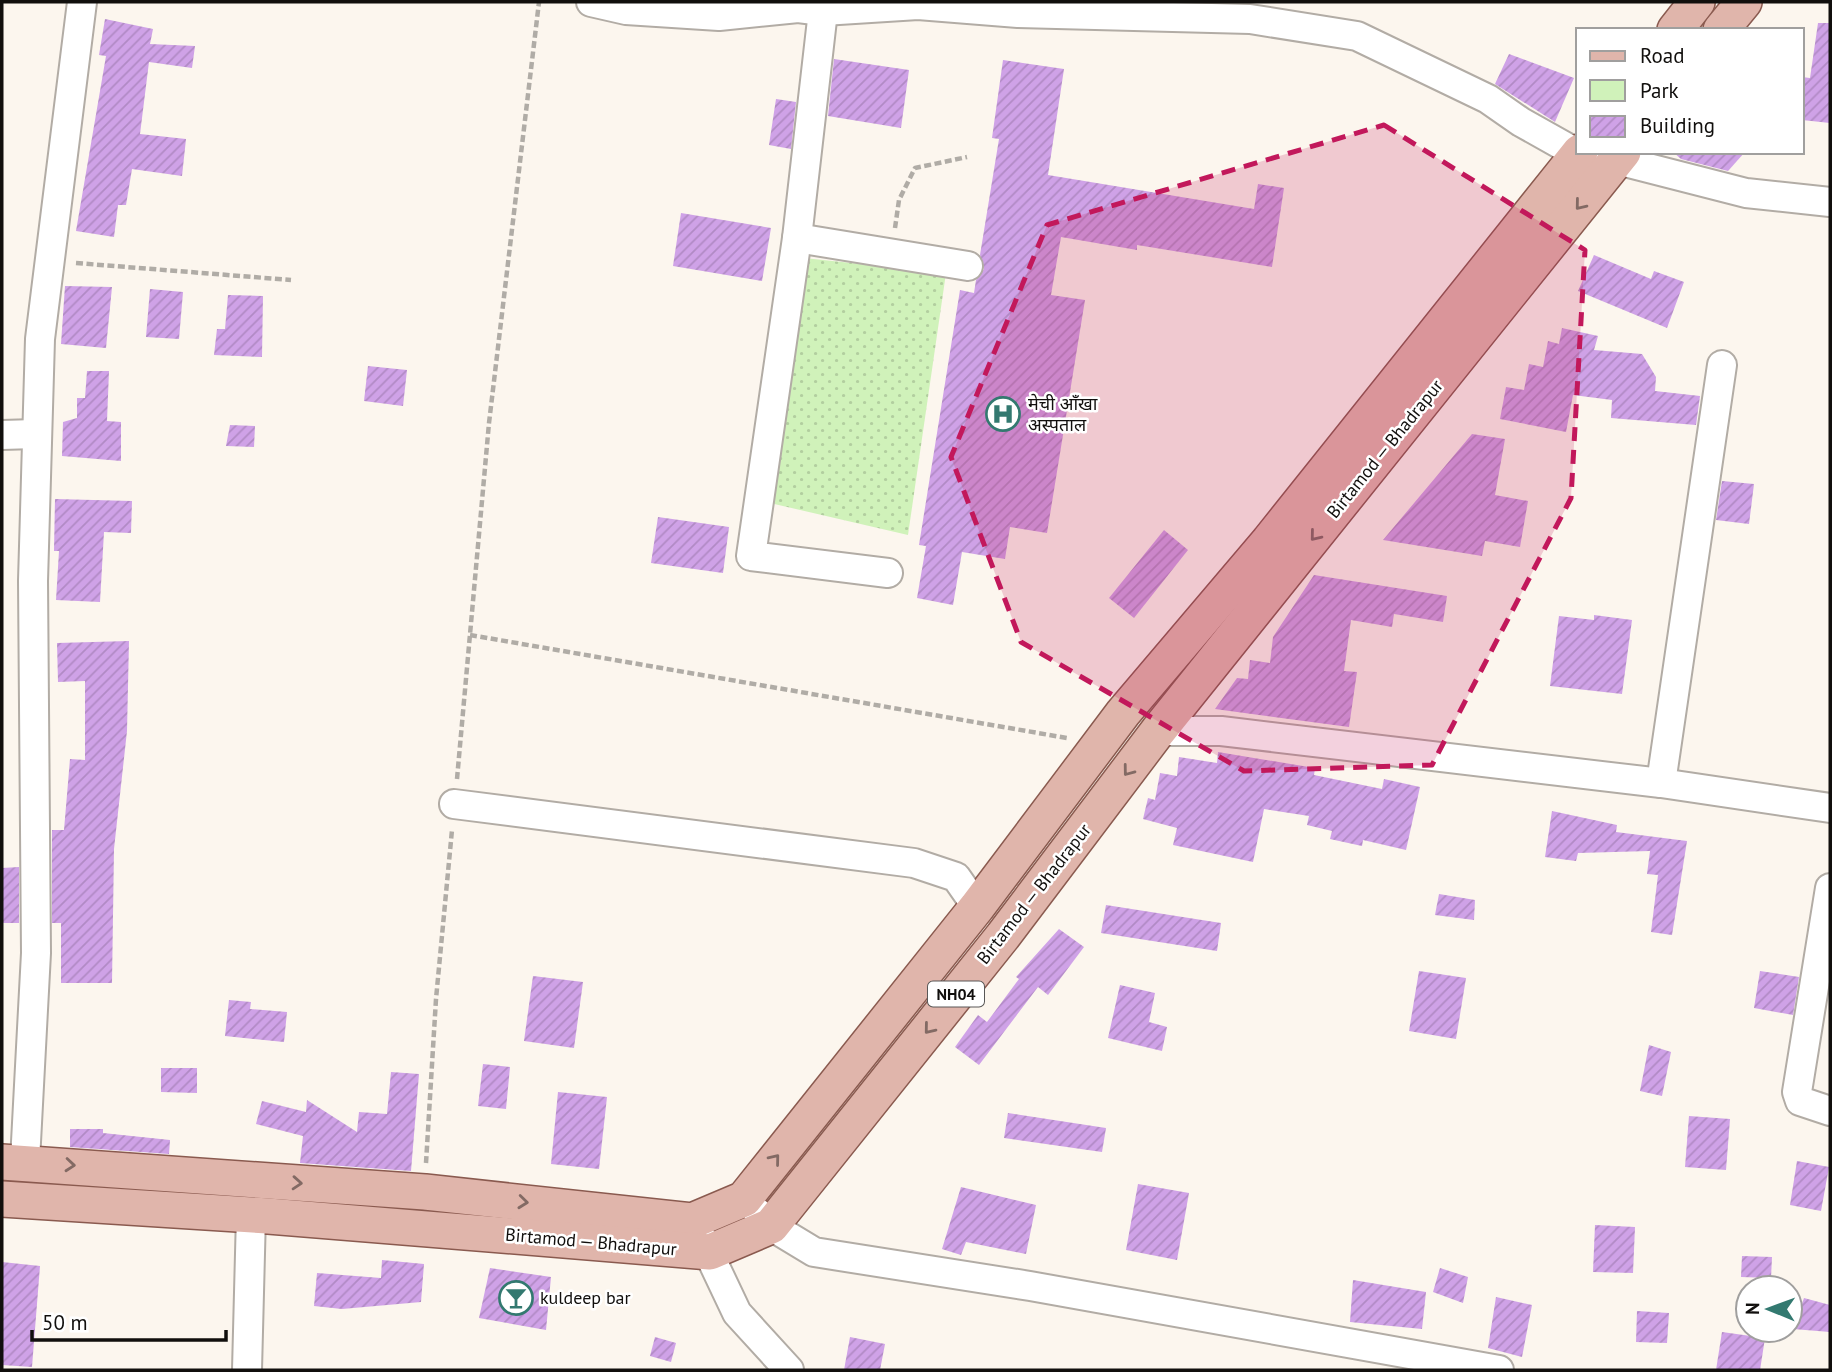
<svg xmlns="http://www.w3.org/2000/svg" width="1832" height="1372" font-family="'PT Sans','Noto Sans Devanagari',sans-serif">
<defs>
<pattern id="green-dots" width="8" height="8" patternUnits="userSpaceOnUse" patternTransform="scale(1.75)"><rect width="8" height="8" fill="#d0f2ba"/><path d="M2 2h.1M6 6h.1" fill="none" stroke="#b2ce9f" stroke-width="1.8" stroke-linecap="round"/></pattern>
<pattern id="building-hatch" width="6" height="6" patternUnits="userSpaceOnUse" patternTransform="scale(1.75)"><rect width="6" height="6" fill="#cfa2e7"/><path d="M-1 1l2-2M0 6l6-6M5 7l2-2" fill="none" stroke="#b18ac5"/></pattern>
</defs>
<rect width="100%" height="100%" fill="#fcf6ee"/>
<path fill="url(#green-dots)" d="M804 258 946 273 908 535 770 503Z"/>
<g fill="url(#building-hatch)">
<path d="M105 19 153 29 150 44 195 46 192 68 149 62 140 134 186 139 182 176 132 169 126 205H118L114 237 76 231 106 56 99 55Z"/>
<path d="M1818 23H1830V123L1802 120V77L1810 78Z"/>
<path d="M1509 54 1574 78 1555 122 1495 84Z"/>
<path d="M834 59 909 70 901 128 828 116Z"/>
<path d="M1003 60 1064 69 1048 175 1254 209 1258 184 1284 188 1272 267 1137 245V250L1061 237 1051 295 1085 300 1047 533 1010 527 1005 559 962 552 953 605 917 598 926 546 919 545 960 290 974 293 976 280 984 269 980 255 999 139 992 138Z"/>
<path d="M776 99 796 102 791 149 769 145Z"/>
<path d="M1673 152H1745L1728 171 1681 159Z"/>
<path d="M681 213 771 228 762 281 673 266Z"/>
<path d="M1594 255 1651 279 1654 271 1684 282 1667 328 1578 291Z"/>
<path d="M65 286 112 287 106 348 61 344Z"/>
<path d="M150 289 183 292 179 339 146 337Z"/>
<path d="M228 295 263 296 262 357 214 355 217 329H225Z"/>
<path d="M1562 328 1598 336 1594 350 1642 354 1656 377 1655 391 1700 396 1696 425 1611 418 1612 400 1573 395 1566 432 1500 419 1506 387 1524 390 1529 364 1543 367 1548 341 1559 344Z"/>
<path d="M368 366 407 370 403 406 364 401Z"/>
<path d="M87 371H109L107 421 121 422V461L62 456 63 422 77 418V398H85Z"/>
<path d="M230 425 255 426 254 447 226 446Z"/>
<path d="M1472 434 1505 439 1495 495 1528 501 1520 547 1485 541 1482 556 1383 540Z"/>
<path d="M1722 481 1754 484 1749 524 1716 520Z"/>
<path d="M55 499 132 501 131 533 104 532 100 602 56 600 59 551H54Z"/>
<path d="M658 517 729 527 723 573 651 563Z"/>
<path d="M1164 530 1188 550 1134 618 1109 598Z"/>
<path d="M1314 575 1447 596 1443 622 1394 614 1392 627 1351 620 1344 671 1357 672 1349 727 1215 709 1237 678 1248 679 1250 660 1270 663 1273 637Z"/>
<path d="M1594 615 1632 620 1622 694 1550 686 1559 616 1594 620Z"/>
<path d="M129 641 127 731 114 849 112 983H61V923H52V830H64L70 759 85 760V681L58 682 57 643Z"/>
<path d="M1218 752 1315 768 1314 775 1382 789 1384 779 1420 787 1406 850 1363 840 1362 846 1330 839 1332 831 1307 825 1309 816 1264 809 1253 862 1173 845 1177 828 1143 819 1148 798 1155 800 1160 773 1177 776 1179 757 1217 763Z"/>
<path d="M1552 811 1617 825 1616 832 1687 841 1672 935 1651 932 1658 875 1647 874 1650 851 1578 853 1576 861 1545 857Z"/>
<path d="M19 867V923H2V868Z"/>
<path d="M1439 894 1475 900 1474 920 1435 915Z"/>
<path d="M1106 905 1221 923 1217 951 1101 933Z"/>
<path d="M1059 929 1084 947 1048 995 1038 987 979 1065 955 1047 978 1015 987 1022 1019 979 1016 977Z"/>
<path d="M1419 971 1466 978 1456 1039 1409 1031Z"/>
<path d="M1760 971 1799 977 1793 1015 1754 1008Z"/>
<path d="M533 976 583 982 574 1048 524 1041Z"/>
<path d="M1120 985 1155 993 1149 1022 1167 1027 1162 1051 1108 1038Z"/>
<path d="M229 1000 251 1002 250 1009 287 1012 284 1042 225 1036Z"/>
<path d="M1649 1045 1671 1052 1662 1096 1640 1091Z"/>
<path d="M483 1064 510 1067 506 1109 478 1106Z"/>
<path d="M161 1068H197V1093L161 1092Z"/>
<path d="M391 1072 419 1074 411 1171 300 1163 303 1136 256 1124 262 1101 306 1112 307 1100 357 1132 359 1112 387 1114Z"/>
<path d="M558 1092 607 1097 599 1169 551 1164Z"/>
<path d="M1008 1113 1106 1128 1102 1152 1004 1138Z"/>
<path d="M1689 1116 1730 1119 1726 1170 1685 1167Z"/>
<path d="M70 1129H103V1133L170 1140 169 1154 70 1147Z"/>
<path d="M1797 1161 1829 1167 1821 1211 1790 1205Z"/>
<path d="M1138 1184 1189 1193 1177 1260 1126 1250Z"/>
<path d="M961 1187 1036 1205 1026 1254 966 1242 961 1255 942 1249Z"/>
<path d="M1595 1225 1635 1227 1633 1273 1593 1272Z"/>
<path d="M1742 1256 1772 1257 1771 1278 1741 1277Z"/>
<path d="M382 1260 424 1264 421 1302 342 1309 314 1306 317 1273 381 1278Z"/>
<path d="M2 1262 40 1266 32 1367 2 1365Z"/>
<path d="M490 1268 551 1277 546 1330 479 1318Z"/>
<path d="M1440 1268 1468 1277 1463 1303 1433 1292Z"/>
<path d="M1353 1280 1426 1292 1422 1329 1350 1322Z"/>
<path d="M1496 1297 1532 1305 1522 1357 1488 1348Z"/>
<path d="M1804 1298 1830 1305V1332L1793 1329Z"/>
<path d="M1637 1311 1669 1313 1667 1343 1636 1342Z"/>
<path d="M1722 1332 1765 1338 1760 1370H1716Z"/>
<path d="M655 1337 676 1343 671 1362 650 1356Z"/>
<path d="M850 1337 885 1344 880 1370H844Z"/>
</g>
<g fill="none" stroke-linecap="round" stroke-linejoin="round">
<g stroke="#b2aca5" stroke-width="32">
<g id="minor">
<path d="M591 2 626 10 719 16 798 8 823 11 918 5 1018 13 1250 19 1357 36 1488 99 1521 122 1578 154 1617 160 1746 193 1830 202"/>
<path d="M823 11 797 238 751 556 888 573"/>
<path d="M797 238 968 266"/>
<path d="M2 435 35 434"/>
<path d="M1158 731H1221L1661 783 1830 808"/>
<path d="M1661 783 1722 365"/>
<path d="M454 804 914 863 956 877 977 907"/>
<path d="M1830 888 1797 1092 1800 1101 1830 1111"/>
<path d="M25 1161 36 953 33 581 40 339 82 2"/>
<path d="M758 1213 771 1226 814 1252 1030 1286 1499 1370"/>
<path d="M700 1235 737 1313 789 1370"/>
<path d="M247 1370 251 1215"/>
</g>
</g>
<g stroke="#8a5a4f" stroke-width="38">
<g id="major">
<path d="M1675 30 1697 2"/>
<path d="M1721 30 1744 2"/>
<path d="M2 1162 425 1192 692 1221 744 1199 977 907 1123 713 1269 541 1580 152"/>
<path d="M2 1199 268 1216 710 1252 771 1226 1003 936 1158 731 1623 152"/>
</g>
</g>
<g stroke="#b0aca6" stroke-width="4.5" stroke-dasharray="7 3.5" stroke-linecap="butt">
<path d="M895 228 899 200 915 168 967 157"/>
<path d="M76 263 291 280"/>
<path d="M470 635 1067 738"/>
<path d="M457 779 489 423 539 2"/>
<path d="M426 1163 436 999 452 830"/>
</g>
<use href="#minor" stroke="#fff" stroke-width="28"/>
<use href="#major" stroke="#e0b5ab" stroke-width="35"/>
</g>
<defs><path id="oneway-chevron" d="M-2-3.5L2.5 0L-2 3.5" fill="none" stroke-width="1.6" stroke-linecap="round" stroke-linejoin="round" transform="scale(1.75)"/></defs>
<g stroke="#836a64">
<use href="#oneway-chevron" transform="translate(1580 205) rotate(129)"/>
<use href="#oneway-chevron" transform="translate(1315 536) rotate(129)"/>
<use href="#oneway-chevron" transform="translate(1128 771) rotate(127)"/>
<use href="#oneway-chevron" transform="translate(929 1029) rotate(129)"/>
<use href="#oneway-chevron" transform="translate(775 1159) rotate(-51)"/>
<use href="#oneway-chevron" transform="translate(70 1165) rotate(5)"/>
<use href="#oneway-chevron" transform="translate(297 1183) rotate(4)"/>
<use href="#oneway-chevron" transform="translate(523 1202) rotate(6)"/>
</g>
<path fill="#c2185b" fill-opacity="0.2" stroke="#c2185b" stroke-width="5" stroke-dasharray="14 9" stroke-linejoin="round" d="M1384 125 1585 250 1571 498 1432 765 1244 771 1021 642 951 457 1047 225Z"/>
<defs>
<g id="hospital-ring" transform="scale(1.75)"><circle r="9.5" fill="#fff" stroke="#337970" stroke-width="1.5"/><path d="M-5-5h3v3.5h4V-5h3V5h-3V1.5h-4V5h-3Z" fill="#337970"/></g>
<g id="bar-ring" transform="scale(1.75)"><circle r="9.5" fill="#fff" stroke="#337970" stroke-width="1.5"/><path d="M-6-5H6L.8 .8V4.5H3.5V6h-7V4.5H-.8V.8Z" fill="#337970"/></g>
</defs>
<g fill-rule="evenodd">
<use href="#hospital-ring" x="1003" y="414"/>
<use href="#bar-ring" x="516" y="1298"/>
</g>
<g text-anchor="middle" stroke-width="5" stroke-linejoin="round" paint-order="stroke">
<rect fill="#fff" stroke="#585756" stroke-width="2" x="928" y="981.5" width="56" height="25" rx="5"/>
<g font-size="16" font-weight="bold" fill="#110f0d">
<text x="956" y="1000">NH04</text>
</g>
<g font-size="18" fill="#110f0d" stroke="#fff" text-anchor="start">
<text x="1028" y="410">मेची आँखा<tspan x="1028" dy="21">अस्पताल</tspan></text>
<text x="540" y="1304">kuldeep bar</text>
</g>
<g font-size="18" fill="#110f0d" stroke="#fff">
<text transform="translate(1385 449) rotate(-51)" y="6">Birtamod — Bhadrapur</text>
<text transform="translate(1034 894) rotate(-52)" y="6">Birtamod — Bhadrapur</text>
<text transform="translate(591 1242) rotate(5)" y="6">Birtamod — Bhadrapur</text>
</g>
</g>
<rect width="1832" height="1372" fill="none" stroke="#110f0d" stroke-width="7"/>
<rect x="1576" y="28" width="228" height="126" fill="#ffffff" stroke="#a09f9e" stroke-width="2"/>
<rect x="1590" y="51" width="35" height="10" fill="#e0b5ab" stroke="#a09f9e" stroke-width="2"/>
<text x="1640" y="63" font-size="21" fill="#110f0d">Road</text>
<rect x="1590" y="80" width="35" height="21" fill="#d0f2ba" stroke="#a09f9e" stroke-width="2"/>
<text x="1640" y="98" font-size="21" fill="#110f0d">Park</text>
<rect x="1590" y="116" width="35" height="21" fill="url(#building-hatch)" stroke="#a09f9e" stroke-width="2"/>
<text x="1640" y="133" font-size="21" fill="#110f0d">Building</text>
<g transform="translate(1769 1309) rotate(271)"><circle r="33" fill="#ffffff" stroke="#a09f9e" stroke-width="2"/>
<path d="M0-5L12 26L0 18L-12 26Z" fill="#337970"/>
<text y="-10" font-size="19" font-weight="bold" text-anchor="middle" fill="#110f0d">N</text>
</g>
<path d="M32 1330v10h194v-10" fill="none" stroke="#110f0d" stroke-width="3.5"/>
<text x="42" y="1330" font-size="21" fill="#110f0d" stroke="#ffffff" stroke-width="5" paint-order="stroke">50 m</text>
</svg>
